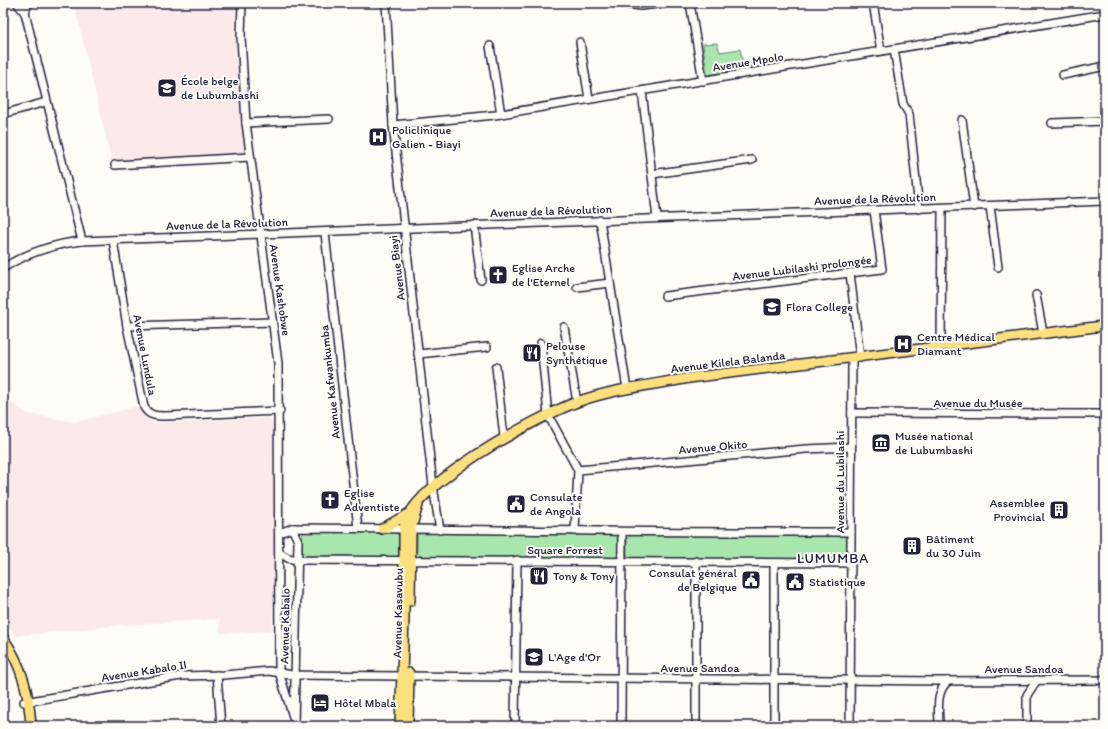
<svg xmlns="http://www.w3.org/2000/svg" width="1108" height="729" font-family="Itim,sans-serif">
<rect width="100%" height="100%" fill="#fdfcf7"/>
<filter id="ink" filterUnits="userSpaceOnUse"><feTurbulence type="fractalNoise" baseFrequency=".025" numOctaves="2"/><feDisplacementMap in="SourceGraphic" scale="8" xChannelSelector="R" yChannelSelector="G"/><feConvolveMatrix kernelMatrix="1 2 1 2 8 2 1 2 1" color-interpolation-filters="sRGB"/></filter>
<g filter="url(#ink)">
<g fill="#fbe9ec">
<path d="M74 3H237L235 33 245 151 242 154 112 162Z"/>
<path d="M3 400 10 402 28 414 75 422 140 406 141 412 153 423 268 418 273 423 274 526 272 631 220 633V619L120 625 16 636 3 619Z"/>
</g>
<g fill="#a9e6ad" stroke="#668474">
<path d="M717 43 720 52 740 49 743 63 749 62 751 68 707 76 703 44Z"/>
<path d="M306 531 395 532 400 537V554L395 557 307 556 302 551V535Z"/>
<path d="M421 532 614 535 619 539 618 556 614 558 422 557 417 553V536Z"/>
<path d="M631 535H842L847 539V555L842 559H633L627 555V539Z"/>
</g>
<g fill="none" stroke-linecap="round" stroke-linejoin="round">
<g stroke="#22223b" stroke-width="10">
<g id="minor">
<path d="M17 3 25 13 82 241"/>
<path d="M242 3 241 37 246 123 278 363 279 672 294 720"/>
<path d="M386 3 393 125 433 486 440 530"/>
<path d="M616 3 641 6 665 3"/>
<path d="M690 3 703 81"/>
<path d="M873 3 881 51"/>
<path d="M25 13 28 3"/>
<path d="M580 42 589 99"/>
<path d="M490 46 501 114"/>
<path d="M894 49 903 104 909 114 919 209"/>
<path d="M1063 75 1105 66"/>
<path d="M642 91 657 218"/>
<path d="M3 114 46 102"/>
<path d="M962 120 974 207"/>
<path d="M246 123 329 119"/>
<path d="M1052 123 1105 121"/>
<path d="M393 125 495 115 1105 14"/>
<path d="M115 165 250 157"/>
<path d="M652 174 752 160"/>
<path d="M990 206 998 267"/>
<path d="M600 220 627 389"/>
<path d="M474 225 481 280"/>
<path d="M325 233 358 528"/>
<path d="M113 240 127 326 144 407C149 416 156 416 166 416L280 411"/>
<path d="M3 268C27 253 54 244 82 241L1105 201"/>
<path d="M850 273 860 358"/>
<path d="M577 287 610 283"/>
<path d="M1036 295 1043 333"/>
<path d="M665 296 882 269 874 210"/>
<path d="M127 326 272 322"/>
<path d="M564 327 577 402"/>
<path d="M541 343 548 415 578 470 575 531"/>
<path d="M941 346 942 208"/>
<path d="M418 354 487 347"/>
<path d="M496 367 504 437"/>
<path d="M852 413 1105 414"/>
<path d="M578 470 806 449 851 447"/>
<path d="M292 528 298 541 294 726"/>
<path d="M280 533 292 528C479 529 665 533 851 532"/>
<path d="M280 553 288 558 297 560 851 563"/>
<path d="M696 561V726"/>
<path d="M774 563V726"/>
<path d="M217 675 221 726"/>
<path d="M24 702 181 676 224 675 269 671 292 675 939 681 1105 680"/>
<path d="M515 726 517 560"/>
<path d="M621 726 622 532"/>
<path d="M850 726 852 359"/>
<path d="M939 726C939 710 935 693 948 681"/>
<path d="M1027 726V695L1037 680"/>
</g>
</g>
<g stroke="#22223b" stroke-width="12">
<g id="major">
<path d="M382 529 408 514"/>
<path d="M410 601 411 529 418 505"/>
<path d="M3 638C22 665 29 693 31 726"/>
<path d="M400 726 404 620V530C405 487 539 416 577 402 613 389 652 385 689 378L1103 326"/>
<path d="M408 726 409 673"/>
</g>
</g>
<use href="#minor" stroke="#fdfcf7" stroke-width="7"/>
<use href="#major" stroke="#fce080" stroke-width="9"/>
</g>
</g>
<defs>
<g id="school-square" transform="scale(1)"><rect x="-9" y="-9" width="18" height="18" rx="4" fill="#22223b" stroke="#fdfcf7"/><path d="M0-5L7-2L0 1L-7-2ZM-4 1L0 2.5L4 1V4Q0 6-4 4Z" fill="#fff"/></g>
<g id="hospital-square" transform="scale(1)"><rect x="-9" y="-9" width="18" height="18" rx="4" fill="#22223b" stroke="#fdfcf7"/><path d="M-5-5h3v3.5h4V-5h3V5h-3V1.5h-4V5h-3Z" fill="#fff"/></g>
<g id="church-square" transform="scale(1)"><rect x="-9" y="-9" width="18" height="18" rx="4" fill="#22223b" stroke="#fdfcf7"/><path d="M-1.2-6h2.4v3.5h3.3v2.4h-3.3V6h-2.4V-.1h-3.3v-2.4h3.3Z" fill="#fff"/></g>
<g id="restaurant-square" transform="scale(1)"><rect x="-9" y="-9" width="18" height="18" rx="4" fill="#22223b" stroke="#fdfcf7"/><path d="M-5-6h1v4h1v-4h1v4h1v-4h1v5L-1.5 .5V6h-2V.5L-5-1ZM5-6V6H3V1.5H1.5Q1.5-4 5-6Z" fill="#fff"/></g>
<g id="museum-square" transform="scale(1)"><rect x="-9" y="-9" width="18" height="18" rx="4" fill="#22223b" stroke="#fdfcf7"/><path d="M0-6L6-3V-2H-6V-3ZM-5-1h2V3h-2ZM-1-1h2V3h-2ZM3-1h2V3H3ZM-6 4H6V6H-6Z" fill="#fff"/></g>
<g id="civic-square" transform="scale(1)"><rect x="-9" y="-9" width="18" height="18" rx="4" fill="#22223b" stroke="#fdfcf7"/><path d="M-.6-6.5H3V-4.5H.6V-3L4-1V1h2V6H-6V1h2V-1L-.6-3ZM-1.2 2.5V6h2.4V2.5Z" fill="#fff"/></g>
<g id="building-square" transform="scale(1)"><rect x="-9" y="-9" width="18" height="18" rx="4" fill="#22223b" stroke="#fdfcf7"/><path d="M-4-6H4V6H1V3H-1V6H-4ZM-2.5-4.3h1.7v1.8h-1.7ZM.8-4.3h1.7v1.8H.8ZM-2.5-1h1.7V.8h-1.7ZM.8-1h1.7V.8H.8Z" fill="#fff"/></g>
<g id="hotel-square" transform="scale(1)"><rect x="-9" y="-9" width="18" height="18" rx="4" fill="#22223b" stroke="#fdfcf7"/><path d="M-6-4.5h1.5V1H6V5H4.5V3h-9V5H-6ZM-4 0a1.8 1.8 0 1 1 3.6 0ZM.5 0V-2.5h3Q6-2.5 6 0Z" fill="#fff"/></g>
</defs>
<g fill-rule="evenodd">
<use href="#school-square" x="167" y="88"/>
<use href="#hospital-square" x="378" y="137"/>
<use href="#church-square" x="498" y="275"/>
<use href="#school-square" x="772" y="307"/>
<use href="#hospital-square" x="903" y="344"/>
<use href="#restaurant-square" x="532" y="353"/>
<use href="#museum-square" x="881" y="443"/>
<use href="#church-square" x="330" y="500"/>
<use href="#civic-square" x="516" y="504"/>
<use href="#building-square" x="1059" y="510"/>
<use href="#building-square" x="912" y="546"/>
<use href="#restaurant-square" x="539" y="576"/>
<use href="#civic-square" x="751" y="580"/>
<use href="#civic-square" x="795" y="582"/>
<use href="#school-square" x="534" y="657"/>
<use href="#hotel-square" x="320" y="703"/>
</g>
<g text-anchor="middle" stroke-width="4" stroke-linejoin="round" paint-order="stroke">
<g font-size="12" fill="#22223b" stroke="#fdfcf7">
<text transform="translate(748 62) rotate(-9)" y="4">Avenue Mpolo</text>
<text transform="translate(875 199) rotate(-2)" y="4">Avenue de la Révolution</text>
<text transform="translate(551 211) rotate(-2)" y="4">Avenue de la Révolution</text>
<text transform="translate(227 224) rotate(-2)" y="4">Avenue de la Révolution</text>
<text transform="translate(397 268) rotate(-97)" y="4">Avenue Biayi</text>
<text transform="translate(802 268) rotate(-7)" y="4">Avenue Lubilashi prolongée</text>
<text transform="translate(280 290) rotate(82)" y="4">Avenue Kashobwe</text>
<text transform="translate(145 355) rotate(79)" y="4">Avenue Lundula</text>
<text transform="translate(728 362) rotate(-7)" y="4">Avenue Kilela Balanda</text>
<text transform="translate(330 382) rotate(-96)" y="4">Avenue Kafwankumba</text>
<text x="978" y="407">Avenue du Musée</text>
<text transform="translate(713 447) rotate(-5)" y="4">Avenue Okito</text>
<text transform="translate(840 482) rotate(-90)" y="4">Avenue du Lubilashi</text>
<text x="565" y="554">Square Forrest</text>
<text transform="translate(398 613) rotate(-89)" y="4">Avenue Kasavubu</text>
<text transform="translate(285 626) rotate(-89)" y="4">Avenue Kabalo</text>
<text x="700" y="672">Avenue Sandoa</text>
<text x="1024" y="673">Avenue Sandoa</text>
<text transform="translate(144 671) rotate(-9)" y="4">Avenue Kabalo II</text>
</g>
<g font-size="12" fill="#22223b" stroke="#fdfcf7" text-anchor="start">
<text x="181" y="85">École belge<tspan x="181" dy="14">de Lubumbashi</tspan></text>
<text x="392" y="134">Policlinique<tspan x="392" dy="14">Galien - Biayi</tspan></text>
<text x="512" y="272">Eglise Arche<tspan x="512" dy="14">de l'Eternel</tspan></text>
<text x="786" y="311">Flora College</text>
<text x="917" y="341">Centre Médical<tspan x="917" dy="14">Diamant</tspan></text>
<text x="546" y="350">Pelouse<tspan x="546" dy="14">Synthétique</tspan></text>
<text x="895" y="440">Musée national<tspan x="895" dy="14">de Lubumbashi</tspan></text>
<text x="344" y="497">Eglise<tspan x="344" dy="14">Adventiste</tspan></text>
<text x="530" y="501">Consulate<tspan x="530" dy="14">de Angola</tspan></text>
<text x="1045" y="507" text-anchor="end">Assemblee<tspan x="1045" dy="14">Provincial</tspan></text>
<text x="926" y="543">Bâtiment<tspan x="926" dy="14">du 30 Juin</tspan></text>
<text x="737" y="577" text-anchor="end">Consulat général<tspan x="737" dy="14">de Belgique</tspan></text>
<text x="553" y="580">Tony &amp; Tony</text>
<text x="809" y="586">Statistique</text>
<text x="548" y="661">L'Age d'Or</text>
<text x="334" y="707">Hôtel Mbala</text>
</g>
<g font-size="14" letter-spacing="1" fill="#22223b" stroke="#fdfcf7">
<text x="833" y="563">LUMUMBA</text>
</g>
</g>
<rect width="1108" height="729" fill="none" stroke="#fdfcf7" stroke-width="16"/>
<rect x="8" y="8" width="1092" height="713" fill="none" stroke="#22223b" stroke-width="1.5" filter="url(#ink)"/>
</svg>
